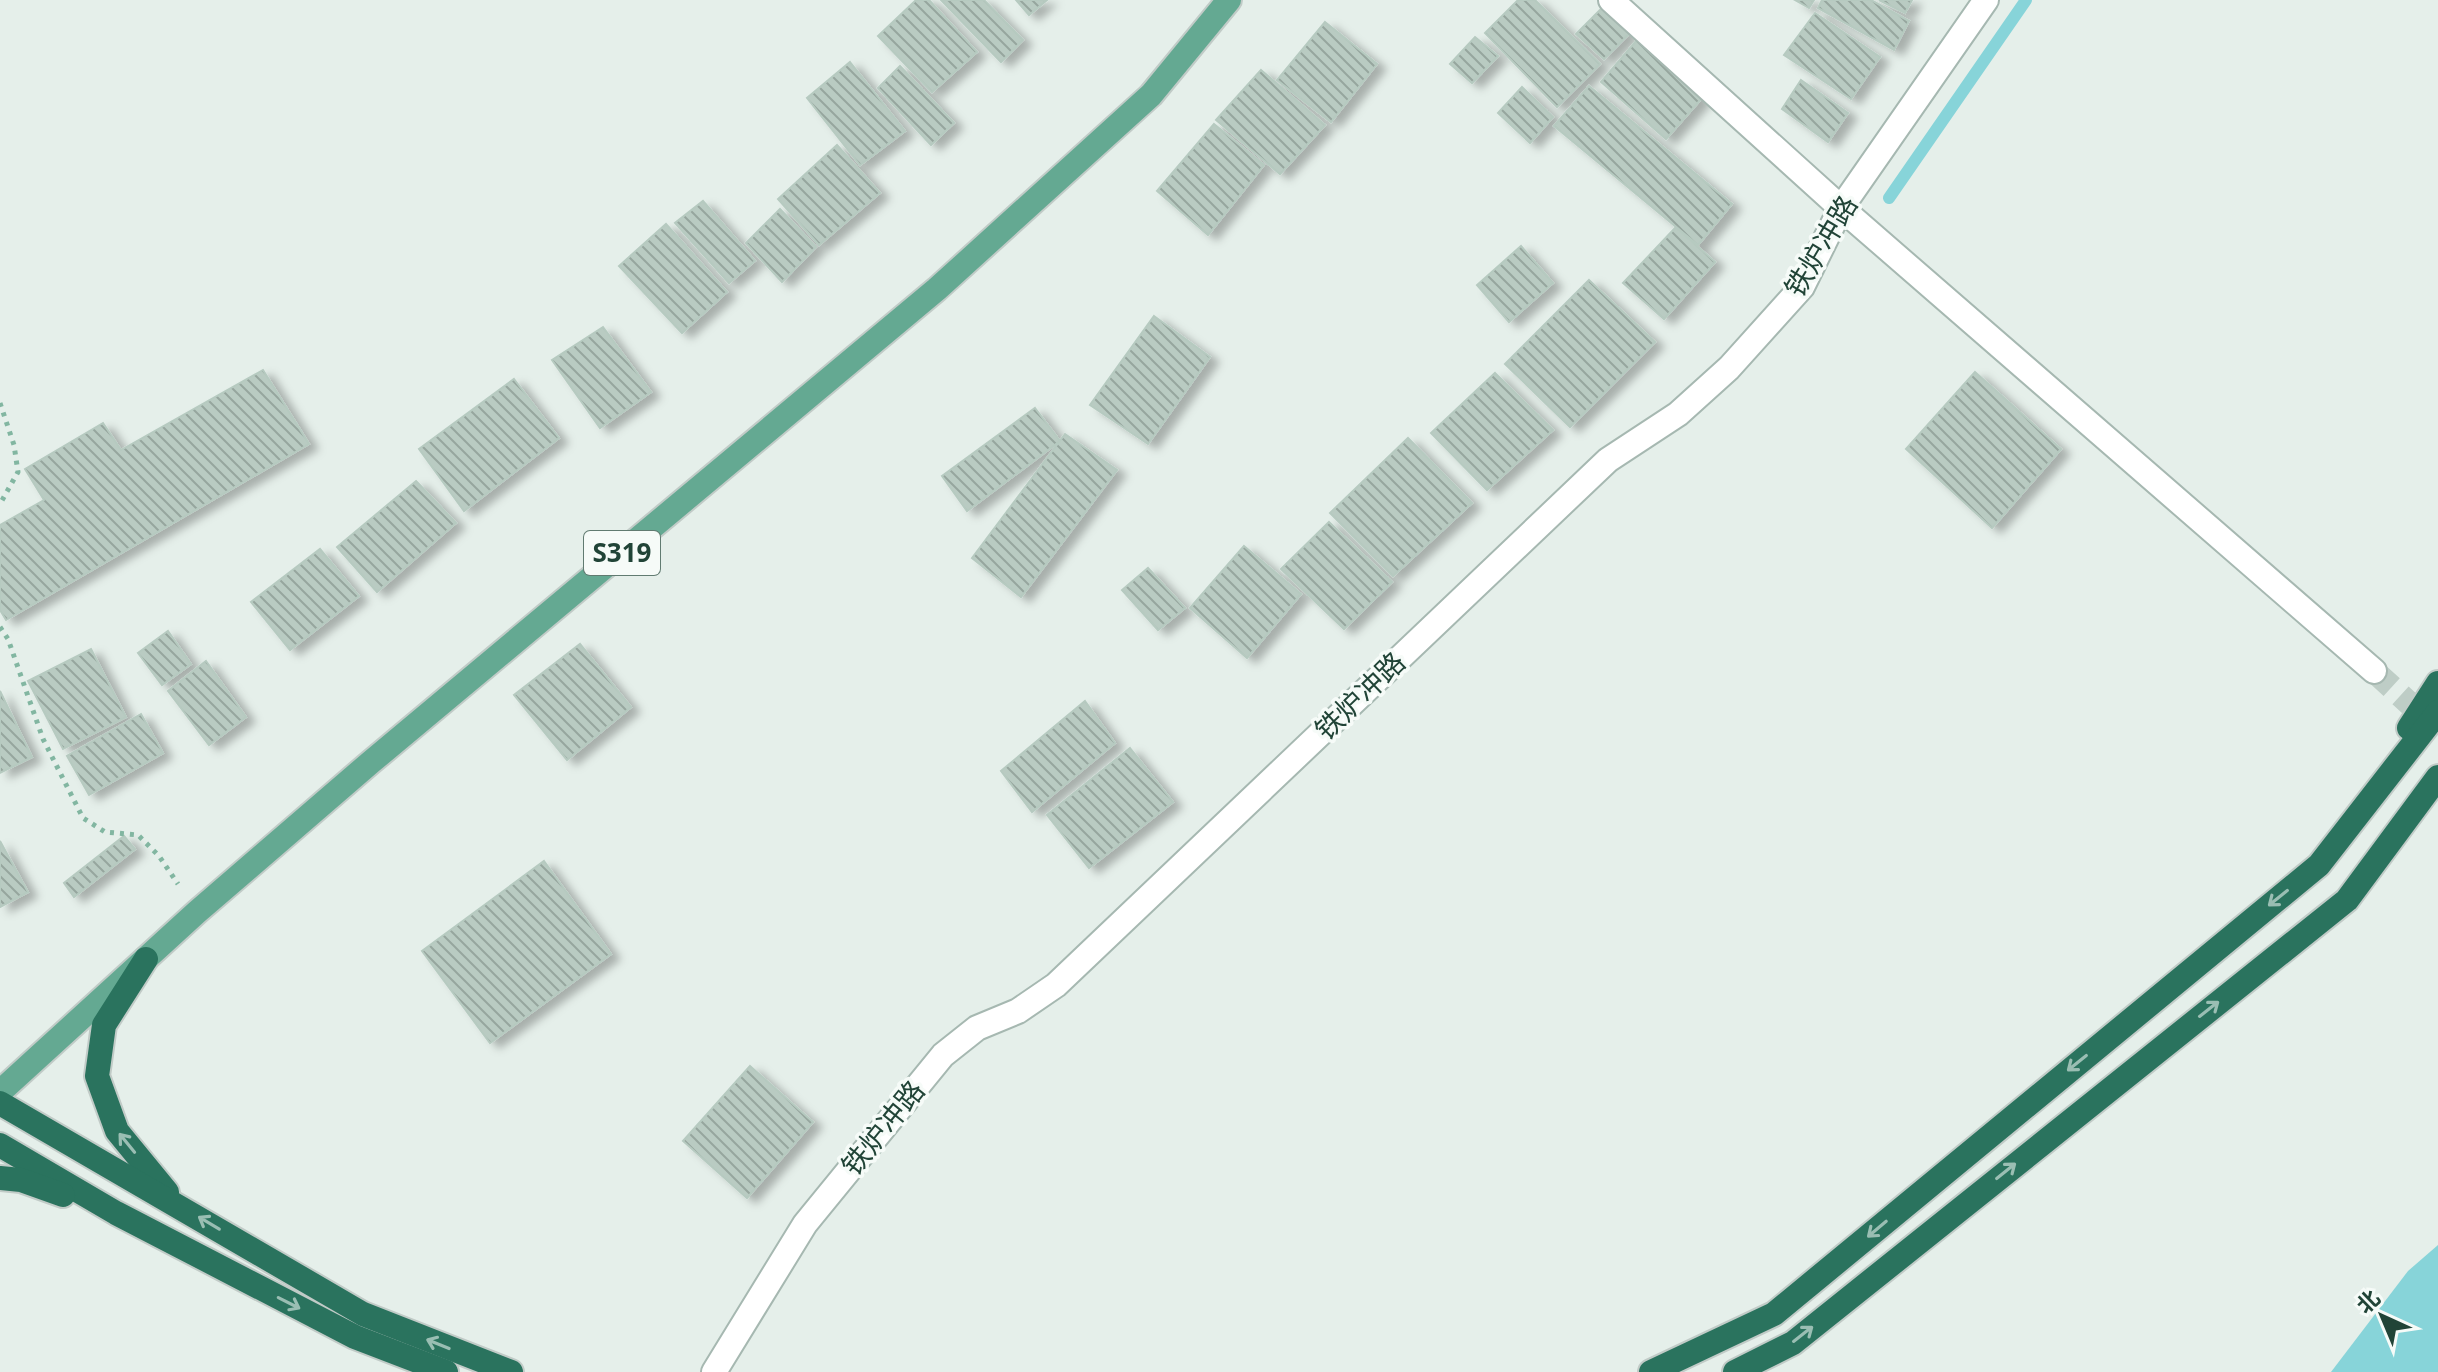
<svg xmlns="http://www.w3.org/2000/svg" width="2438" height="1372" font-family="'Noto Sans','Noto Sans SC',sans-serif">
<defs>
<pattern id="building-back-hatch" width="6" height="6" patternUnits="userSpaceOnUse" patternTransform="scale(2)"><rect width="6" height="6" fill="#b9cbc2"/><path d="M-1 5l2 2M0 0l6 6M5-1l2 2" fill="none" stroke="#96a69e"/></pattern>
<filter id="shadow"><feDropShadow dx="9" dy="5" stdDeviation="4" flood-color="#0004"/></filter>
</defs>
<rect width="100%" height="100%" fill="#e5efea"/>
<path fill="#87d4d9" d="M2438 1245V1372H2331L2408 1271Z"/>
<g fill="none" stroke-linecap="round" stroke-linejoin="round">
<path stroke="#87d4d9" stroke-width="12" d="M1889 198 2026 0"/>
</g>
<g fill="url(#building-back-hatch)" stroke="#b6cac0" stroke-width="2" filter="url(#shadow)">
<path d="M916 0H929L977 52 932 92 878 36Z"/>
<path d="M941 0H984L1023 40 1001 62Z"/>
<path d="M1016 0H1047L1029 15Z"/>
<path d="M1518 0H1535L1600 64 1557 107 1485 33Z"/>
<path d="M1795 0H1814L1809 8Z"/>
<path d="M1822 0H1871L1909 21 1894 50 1818 8Z"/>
<path d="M1879 0H1912L1905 13Z"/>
<path d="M1602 8 1629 34 1604 59 1576 34Z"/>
<path d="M1815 13 1880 57 1851 99 1784 55Z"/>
<path d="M1325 22 1377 64 1331 122 1277 80Z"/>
<path d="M1475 37 1498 56 1472 83 1450 64Z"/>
<path d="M1637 40 1702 98 1666 139 1601 82Z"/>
<path d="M850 62 905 131 860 165 807 98Z"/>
<path d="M900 66 954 123 931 145 878 88Z"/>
<path d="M1261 70 1325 125 1280 174 1216 120Z"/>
<path d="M1801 80 1848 113 1828 142 1782 109Z"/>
<path d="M1589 86 1732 204 1698 245 1554 126Z"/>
<path d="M1522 87 1553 117 1530 143 1498 113Z"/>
<path d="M1214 124 1264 165 1208 235 1157 191Z"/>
<path d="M837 145 880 193 819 245 778 199Z"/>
<path d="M703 201 755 261 729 283 675 223Z"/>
<path d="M780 209 816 247 782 282 746 243Z"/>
<path d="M666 224 727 292 682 333 619 266Z"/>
<path d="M1676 227 1715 262 1664 319 1623 283Z"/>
<path d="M1521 246 1553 283 1509 322 1477 285Z"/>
<path d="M1589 280 1655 342 1570 427 1505 364Z"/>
<path d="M1154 316 1210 357 1148 444 1090 405Z"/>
<path d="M603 327 651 392 600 428 552 360Z"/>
<path d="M263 370 309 444 6 620 0 610V525L44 500 25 469 103 423 121 450Z"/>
<path d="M1975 372 2061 449 1992 528 1906 449Z"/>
<path d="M1495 373 1553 430 1487 490 1431 433Z"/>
<path d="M514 379 559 438 464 511 419 449Z"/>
<path d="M1035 408 1060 441 967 511 942 476Z"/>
<path d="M1065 434 1117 470 1021 597 972 558Z"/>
<path d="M1408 438 1472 503 1393 576 1330 513Z"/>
<path d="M416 481 456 523 377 592 337 547Z"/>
<path d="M1329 522 1392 582 1344 629 1281 569Z"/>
<path d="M1244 546 1301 594 1247 658 1190 608Z"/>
<path d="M320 549 359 596 290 650 251 602Z"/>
<path d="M1148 568 1185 608 1158 630 1122 590Z"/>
<path d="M168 631 191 664 162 685 138 653Z"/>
<path d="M580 644 631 707 567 760 514 695Z"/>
<path d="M91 649 126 717 63 749 28 681Z"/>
<path d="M206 661 246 717 209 745 168 691Z"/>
<path d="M0 691 32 757 0 773Z"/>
<path d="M1085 701 1115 743 1032 812 1001 771Z"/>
<path d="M141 714 163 753 89 795 67 756Z"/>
<path d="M1130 748 1173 802 1089 868 1047 815Z"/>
<path d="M124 836 135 849 74 897 64 883Z"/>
<path d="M0 841 28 892 0 907Z"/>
<path d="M544 861 611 954 490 1043 422 951Z"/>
<path d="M750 1066 813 1122 747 1198 683 1141Z"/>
</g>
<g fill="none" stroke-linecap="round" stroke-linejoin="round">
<path stroke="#becdc6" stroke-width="24" stroke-dasharray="24 12" stroke-linecap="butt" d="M2374 671 2434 726"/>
<g stroke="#a6b8b1" stroke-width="28">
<g id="minor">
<path d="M1611 0 1841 208 2374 671"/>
<path d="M714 1372 805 1224 943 1055 977 1028 1018 1011 1056 985 1608 460 1678 414 1729 368 1802 287 1841 208 1986 0"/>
</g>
</g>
<g stroke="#c1cbc7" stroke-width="28">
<path id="primary" d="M0 1092 197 912 371 762 937 289 1151 95 1229 0"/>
</g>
<g stroke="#c1cbc7" stroke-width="28">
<g id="motorway">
<path d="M2409 728 2438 683"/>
<path d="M146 959 104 1025 97 1076 117 1131 167 1192"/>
<path d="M0 1103 363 1314 511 1372"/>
<path d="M0 1145 116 1213 355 1337 446 1372"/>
<path d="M0 1178 21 1180 63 1195"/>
<path d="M1651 1372 1774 1314 2319 865 2438 712"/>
<path d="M1735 1372 1793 1343 2347 900 2438 777"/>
</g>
</g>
<g stroke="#82b6a1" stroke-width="5" stroke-dasharray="4 6" stroke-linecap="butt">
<path d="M0 403 14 445 18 472 0 504"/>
<path d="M0 627 8 639 43 739 83 818 105 832 138 835 159 856 178 884"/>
</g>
<use href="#minor" stroke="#fff" stroke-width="24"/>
<use href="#primary" stroke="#64a992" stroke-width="24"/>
<use href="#motorway" stroke="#2a735e" stroke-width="24"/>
</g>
<defs><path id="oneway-shaft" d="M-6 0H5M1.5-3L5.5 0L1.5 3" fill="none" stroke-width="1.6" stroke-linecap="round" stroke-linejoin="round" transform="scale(2)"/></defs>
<g stroke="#9abeb3">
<use href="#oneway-shaft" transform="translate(2278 898) rotate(141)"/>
<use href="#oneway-shaft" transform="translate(2209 1009) rotate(-38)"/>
<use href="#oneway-shaft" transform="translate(2077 1063) rotate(141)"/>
<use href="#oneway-shaft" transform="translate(127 1143) rotate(-129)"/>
<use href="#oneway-shaft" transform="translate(2006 1171) rotate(-39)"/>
<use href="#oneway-shaft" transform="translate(209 1223) rotate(-149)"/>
<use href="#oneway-shaft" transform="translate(1877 1229) rotate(140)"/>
<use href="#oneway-shaft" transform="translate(289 1303) rotate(27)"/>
<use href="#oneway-shaft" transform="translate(1803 1334) rotate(-38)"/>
<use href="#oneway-shaft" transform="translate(438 1344) rotate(-158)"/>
</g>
<g text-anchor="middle" stroke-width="7" stroke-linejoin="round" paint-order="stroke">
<rect fill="#f6fbf8" stroke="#617b71" stroke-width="2" x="584" y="531" width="76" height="44" rx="6"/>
<g font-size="26" font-weight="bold" fill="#214437">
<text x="622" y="562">S319</text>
</g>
<g font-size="28" fill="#214437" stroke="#f6fbf8">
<text transform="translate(1821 246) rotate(-59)" y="10">铁炉冲路</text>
<text transform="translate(1360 696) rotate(-44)" y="10">铁炉冲路</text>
<text transform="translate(883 1128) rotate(-51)" y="10">铁炉冲路</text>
</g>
</g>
<g transform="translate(2382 1316) rotate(316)" stroke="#f6fbf8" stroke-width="6" paint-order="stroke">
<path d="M0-6L14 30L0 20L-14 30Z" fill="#214437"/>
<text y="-12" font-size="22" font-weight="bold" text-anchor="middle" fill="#214437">北</text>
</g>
</svg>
